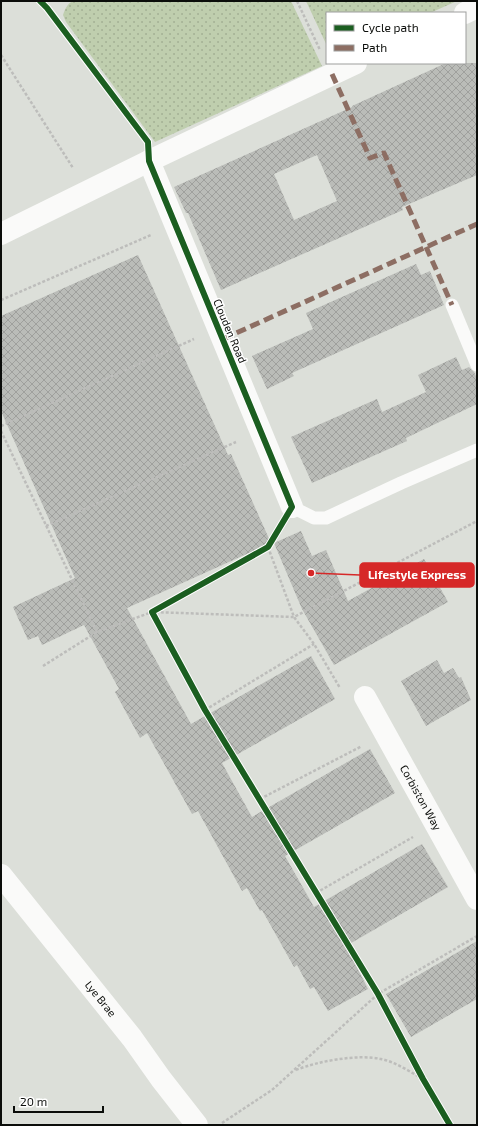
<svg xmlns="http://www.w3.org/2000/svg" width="478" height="1126" font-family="'Exo 2',sans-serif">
<defs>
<pattern id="grass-dots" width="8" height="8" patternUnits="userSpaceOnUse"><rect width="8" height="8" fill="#bfceae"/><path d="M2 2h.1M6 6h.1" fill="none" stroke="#a3b094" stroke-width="1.8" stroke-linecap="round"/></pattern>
<pattern id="building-cross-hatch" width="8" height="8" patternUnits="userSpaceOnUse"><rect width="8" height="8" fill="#babcb8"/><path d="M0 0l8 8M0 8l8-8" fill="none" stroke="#9fa09d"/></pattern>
</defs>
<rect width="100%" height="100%" fill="#dcdfd9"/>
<g fill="url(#grass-dots)">
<path d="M73 1H291L322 66 155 142 66 22 63 15C65 9 67 4 73 1Z"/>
<path d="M306 1H457L430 13H327V46Z"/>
</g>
<g fill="url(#building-cross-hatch)" fill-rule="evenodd">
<path d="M446 63H477V175L402 207 403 210 221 290 188 213H186L174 187 352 107V106ZM317 155 337 201 294 220 274 174Z"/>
<path d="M138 255 228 455 231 454 271 543 127 608 191 724 311 656 335 699 222 763 252 817 370 749 395 793 285 856 314 907 422 844 448 887 346 946 368 989 328 1011 314 987 310 989 297 965 294 967 262 910 260 911 247 888 242 891 198 811 192 814 147 733 140 738 115 692 119 689 84 625 42 645 38 636 28 640 13 607 75 578 1 411V316Z"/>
<path d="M416 264 421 275 430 271 444 305 292 373 294 376 267 389 252 356 313 329 306 313Z"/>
<path d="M456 357 462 370 469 367 474 372 477 378V404L406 438 407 441 312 483 291 437 377 399 382 412 426 392 418 375Z"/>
<path d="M301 531 312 556 326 550 348 601 424 559 448 602 334 665 302 609 274 543Z"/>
<path d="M437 660 444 673 453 668 459 678 461 677 471 700 426 726 401 681Z"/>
<path d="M477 941V999L411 1037 386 994Z"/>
</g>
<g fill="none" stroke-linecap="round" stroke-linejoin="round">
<g stroke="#bdbdbb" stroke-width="2.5" stroke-dasharray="3 2" stroke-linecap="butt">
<path d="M40 1 47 8 142 136"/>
<path d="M297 1 320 50"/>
<path d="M1 55 73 168"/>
<path d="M1 300 151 235"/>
<path d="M1 426 194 339"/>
<path d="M1 431 97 632 152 612 294 617 477 521"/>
<path d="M46 526 236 442"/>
<path d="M279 528 268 547 152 612 205 710 378 994"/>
<path d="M268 547 294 617 314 644 340 688"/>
<path d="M43 666 97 632"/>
<path d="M205 710 314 644"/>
<path d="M260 799 362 746"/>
<path d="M316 893 413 837"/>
<path d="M296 1070C318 1061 358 1054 381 1059 396 1062 410 1072 423 1079"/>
<path d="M222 1123 272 1090 378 994 477 936"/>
</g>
<g stroke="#fafaf9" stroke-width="13">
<path d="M452 305 477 365"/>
<path d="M292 507 314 518H326L401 483 477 450"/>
</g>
<g stroke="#fafaf9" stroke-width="22">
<path d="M465 13 477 7"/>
<path d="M149 161 292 507"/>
<path d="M1 234 149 161 356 63"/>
<path id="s1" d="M365 697 477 899"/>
</g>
<path stroke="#fafaf9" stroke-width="22" id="s2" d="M1 875 132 1038 161 1079 197 1125"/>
<g stroke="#8d6e63" stroke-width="5" stroke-dasharray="10 5" stroke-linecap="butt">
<path d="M332 74 370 158 384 153 452 305"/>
<path d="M223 339 477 224"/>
</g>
<g stroke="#fff" stroke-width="8">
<path id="cycleway" d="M40 1 47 8 148 142 149 161 292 507 268 547 152 612 205 710 378 994 423 1079 450 1125"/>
</g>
<use href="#cycleway" stroke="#1b5e20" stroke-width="6"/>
</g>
<g text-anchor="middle" stroke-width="3" stroke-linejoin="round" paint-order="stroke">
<g font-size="11" fill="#0b0d0a" stroke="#fff">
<text transform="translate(230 331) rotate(67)" y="4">Clouden Road</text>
<text dy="4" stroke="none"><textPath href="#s1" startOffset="115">Corbiston Way</textPath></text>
<text dy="4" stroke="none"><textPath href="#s2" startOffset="159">Lye Brae</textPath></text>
</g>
</g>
<path fill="none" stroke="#d62828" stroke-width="1.5" d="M311 573L360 575"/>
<circle fill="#d62828" stroke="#fff" stroke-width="1.5" cx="311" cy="573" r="4"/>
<rect fill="#d62828" stroke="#d62828" stroke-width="1.5" x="360" y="563" width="114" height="24" rx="4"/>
<g font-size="12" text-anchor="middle" font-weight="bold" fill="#fff">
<text x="417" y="579">Lifestyle Express</text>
</g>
<rect width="478" height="1126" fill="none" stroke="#0b0d0a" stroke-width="4"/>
<rect x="326" y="12" width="140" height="52" fill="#ffffff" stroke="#9d9e9d"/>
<rect x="334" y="25" width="20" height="6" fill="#1b5e20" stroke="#9d9e9d"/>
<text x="362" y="32" font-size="12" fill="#0b0d0a">Cycle path</text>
<rect x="334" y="45" width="20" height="6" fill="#8d6e63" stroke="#9d9e9d"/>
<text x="362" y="52" font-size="12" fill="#0b0d0a">Path</text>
<path d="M14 1106v6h89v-6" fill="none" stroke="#0b0d0a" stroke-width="2"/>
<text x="20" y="1106" font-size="12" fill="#0b0d0a" stroke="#ffffff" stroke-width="3" paint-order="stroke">20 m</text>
</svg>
